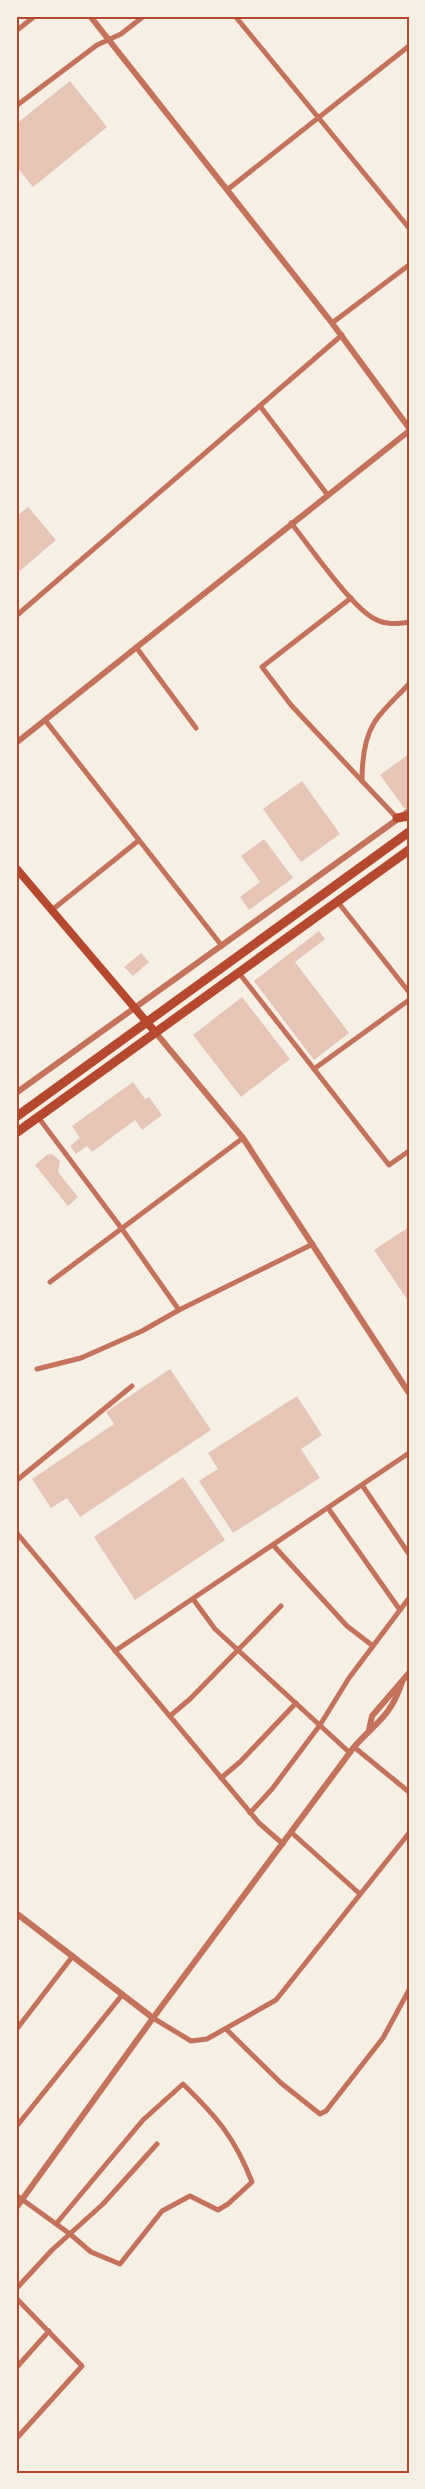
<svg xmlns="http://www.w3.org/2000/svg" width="425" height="2489" font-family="'Noto Serif',serif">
<rect width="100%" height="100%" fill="#f6efe4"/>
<g fill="#e6c5b7">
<path d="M70 81 107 127 33 187 16 166V124Z"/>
<path d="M28 507 56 540 16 574V517Z"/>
<path d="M409 754V806L405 809 380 775Z"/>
<path d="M302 781 340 834 301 862 263 809Z"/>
<path d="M264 839 293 878 249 910 240 897 260 882 241 856Z"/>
<path d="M319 931 325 939 295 962 349 1033 314 1060 254 981Z"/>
<path d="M141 953 149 962 133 976 124 967Z"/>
<path d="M242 997 290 1059 241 1097 193 1035Z"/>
<path d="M133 1082 145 1099 149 1097 162 1115 142 1130 135 1120 92 1152 87 1146 76 1154 70 1146 80 1138 72 1126Z"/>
<path d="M52 1154 60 1161 58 1172 78 1197 68 1206 35 1165 47 1155Z"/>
<path d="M409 1227V1302L374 1250Z"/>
<path d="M170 1369 211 1430 80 1517 67 1498 51 1508 32 1479 114 1424 106 1412Z"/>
<path d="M297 1396 322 1435 301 1449 320 1478 233 1533 199 1481 218 1469 208 1453Z"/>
<path d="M183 1477 225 1540 135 1600 94 1537Z"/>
</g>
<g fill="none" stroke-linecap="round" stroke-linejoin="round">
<g stroke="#c5725c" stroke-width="5">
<path d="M235 16 409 228"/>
<path d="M16 31 35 16"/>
<path d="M16 106 97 45 121 34 144 16"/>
<path d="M227 190 409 46"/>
<path d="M332 323 409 265"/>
<path d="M260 406 327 494"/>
<path d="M291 523C309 545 352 608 375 619 386 625 397 624 409 622"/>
<path d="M351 598 262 667 291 705 362 781"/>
<path d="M16 616 342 335"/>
<path d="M136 647 196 728"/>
<path d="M45 720 222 946"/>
<path d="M397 818 362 781C362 762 364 739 374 723 383 709 398 696 409 684"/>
<path d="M337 901 409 992"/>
<path d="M52 910 138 841"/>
<path d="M239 973 389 1165 409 1151"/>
<path d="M314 1069 409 1000"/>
<path d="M38 1117 122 1229 179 1310"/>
<path d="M50 1282 243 1138"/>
<path d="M37 1369 81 1358 142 1331 179 1310 313 1244"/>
<path d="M16 1481 132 1386"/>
<path d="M362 1485 409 1554"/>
<path d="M328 1508 400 1610"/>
<path d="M16 1532 259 1823 283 1844"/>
<path d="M273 1545 347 1626 373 1646"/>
<path d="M193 1599 215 1629 350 1753"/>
<path d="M115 1651 409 1453"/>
<path d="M170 1716 190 1699 281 1606"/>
<path d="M354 1747 409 1792"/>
<path d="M221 1778 240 1762 296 1703"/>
<path d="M250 1813 272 1789 320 1725 349 1678 409 1598"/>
<path d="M292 1833 360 1894"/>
<path d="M153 2018 191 2041 207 2039 276 2000 409 1833"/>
<path d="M16 2030 72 1957"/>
<path d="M227 2030 281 2083 320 2114 326 2111 383 2038 409 1990"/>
<path d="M16 2127 122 1995"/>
<path d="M16 2195 70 2234 91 2252 120 2264 162 2211 190 2196 218 2210 228 2204 252 2182C235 2138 217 2117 183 2084L143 2120 56 2224"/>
<path d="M16 2289 52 2250 103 2204 157 2144"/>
<path d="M16 2298 82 2366 16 2439"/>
<path d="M16 2368 49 2331"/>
</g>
<g stroke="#c5725c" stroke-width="6">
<path d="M90 16 332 323 409 428"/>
<path d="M16 743 409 431"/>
<path d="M156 1033 243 1138 409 1393"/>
<path d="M16 1093 409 811"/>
<path d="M369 1730 372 1716 409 1673"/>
<path d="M16 1913 153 2018"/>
<path d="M16 2208 153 2018 354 1747C377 1721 390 1718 402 1682"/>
</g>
<path stroke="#b5482f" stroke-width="8" d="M16 868 156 1033"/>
<g stroke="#b5482f" stroke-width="9">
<path d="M397 818 409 816"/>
<path d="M16 1117 409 832"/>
<path d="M16 1133 409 850"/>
</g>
</g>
<rect width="425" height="2489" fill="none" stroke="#f6efe4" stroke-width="35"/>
<rect x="18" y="18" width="390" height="2454" fill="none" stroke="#b5482f" stroke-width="2"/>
</svg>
